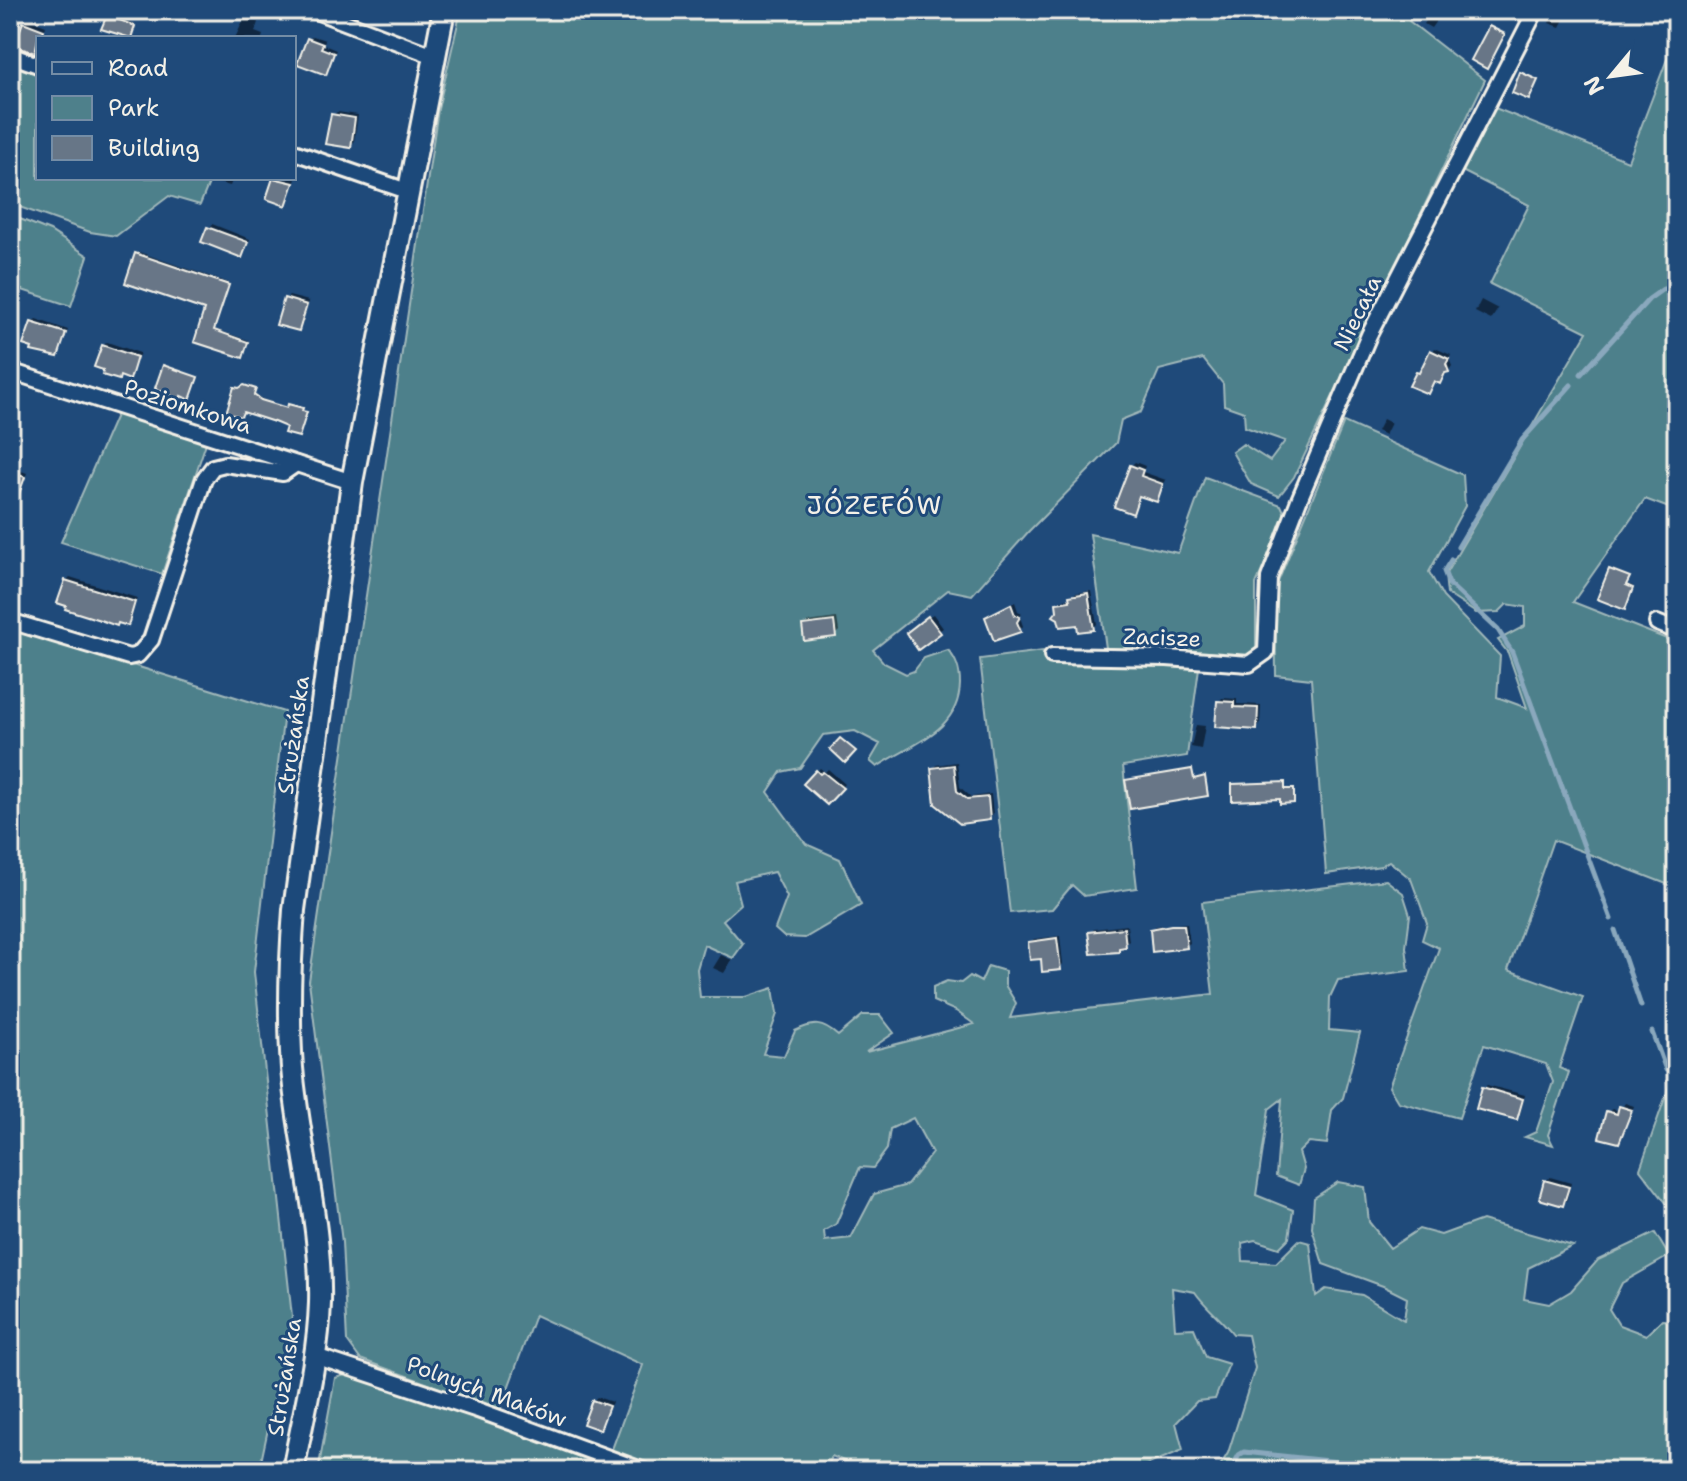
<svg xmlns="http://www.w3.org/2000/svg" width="1687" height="1481" font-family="'Shantell Sans',sans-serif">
<rect width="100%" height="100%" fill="#1f4a7a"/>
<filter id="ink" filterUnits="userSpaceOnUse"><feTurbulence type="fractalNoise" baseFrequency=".0125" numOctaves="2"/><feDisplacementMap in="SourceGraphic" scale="16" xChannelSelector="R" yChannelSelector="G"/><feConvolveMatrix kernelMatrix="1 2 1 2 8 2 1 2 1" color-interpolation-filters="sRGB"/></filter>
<g filter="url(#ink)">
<g fill="#4e808b" stroke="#a1b8ba" stroke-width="2" fill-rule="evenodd">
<path d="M461 10H1415L1409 21 1485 80 1294 477 1279 496 1251 484 1232 452 1243 444 1270 461 1285 441 1245 427 1244 412 1224 405 1223 384 1203 359 1159 370 1141 412 1121 420 1116 443 1029 531 972 595 948 590 873 650 884 663 906 674 914 671 924 658 948 650C957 660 960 670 960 684 959 732 911 744 877 767L870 761 880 744 855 731 823 735 800 768 781 772 768 792 806 844 840 859 861 905 805 938 784 937 775 929 787 897 774 872 735 881 741 904 723 920 743 944 733 958 704 945 697 969 700 997H746L773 988 777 1014 763 1054 784 1056 795 1031C814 1022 822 1022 838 1036L863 1015H880L894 1033 866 1052 974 1024 956 1011 933 1001V987L947 981 961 983 970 976 981 982 988 966 1005 971V985L1016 1003 1010 1018 1213 994 1202 902 1386 880 1403 893 1410 915 1406 947 1409 971 1338 980 1330 997 1329 1030 1360 1033 1343 1098 1332 1110 1327 1144 1309 1142 1299 1152 1304 1169 1299 1185 1276 1176 1282 1099 1269 1109 1256 1195 1293 1210 1289 1238 1279 1248 1255 1240 1242 1243 1243 1261 1276 1263 1299 1240 1310 1243 1316 1296 1326 1289 1362 1295 1404 1320 1407 1298 1383 1286 1323 1264 1312 1228 1314 1198 1338 1182 1365 1187 1369 1222 1390 1248 1419 1229 1441 1235 1482 1220 1573 1246 1528 1268 1524 1299 1549 1304 1571 1291 1598 1260 1655 1233 1669 1256 1622 1283 1609 1309 1619 1325 1646 1335 1662 1320 1677 1321V1471H1217L1228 1453 1255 1368 1248 1335 1233 1334C1221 1318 1206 1308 1195 1292L1172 1288 1175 1329 1194 1328 1206 1357 1229 1364 1215 1399 1197 1401 1176 1423 1183 1450 1132 1471H867L832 1456 826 1471H666L611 1452 643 1365 535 1315 500 1410 360 1359 347 1341 342 1242 309 981 438 109ZM913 1118 932 1153 907 1185 874 1194 851 1238 825 1241 824 1231 836 1224 860 1167 873 1168 887 1149 890 1129Z"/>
<path d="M1677 33V511L1645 499 1573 602 1677 643V888L1553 840 1508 970 1583 997 1559 1068 1569 1072 1548 1135 1553 1145 1525 1137 1536 1132 1553 1082 1546 1064 1484 1045 1459 1118 1398 1102 1389 1087 1439 948 1422 940 1427 923 1411 879 1389 861 1381 866 1326 874 1311 679 1276 675 1275 589 1344 422 1463 475 1465 506 1429 572 1443 597 1500 656 1497 697 1527 708 1508 653 1498 640 1525 626V607L1507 604 1499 612 1476 613 1447 594 1445 575 1587 332 1490 284 1529 205 1462 171 1495 108 1628 161Z"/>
<path d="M10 63 38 73V178H211L200 205 169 196 116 236 90 232 11 204 10 206Z"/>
<path d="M10 215 50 231 88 256 71 306 10 286Z"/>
<path d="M117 413 206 443 162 574 61 542Z"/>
<path d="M1205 477 1281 505 1286 516 1256 584V651L1247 658 1106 648 1090 534 1178 553Z"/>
<path d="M10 627 284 712 254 972 292 1317 259 1471H10Z"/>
<path d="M1043 651 1046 663 1061 660 1199 668 1187 756 1123 766 1137 888 1084 896 1072 885 1052 909 1010 913 980 659Z"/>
<path d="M1677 1064V1217L1640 1169Z"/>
<path d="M355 1372 624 1471H318L335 1378Z"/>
</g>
<g fill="#0007">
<path d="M1433 10H1444L1431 28 1424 24Z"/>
<path d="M1555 10H1569L1560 27 1549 23Z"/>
<path d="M110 15 135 24 131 36 108 16Z"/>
<path d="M245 17 258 22 255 32 263 35 262 38H235Z"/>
<path d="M28 19 46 26 42 38H38V48L35 51 25 23Z"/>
<path d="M313 36 325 40 324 45 336 50 325 73 309 39Z"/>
<path d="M337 112 358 115 354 142 350 146 333 115Z"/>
<path d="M220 178H233L230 186 219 183Z"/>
<path d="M275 178 296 179 286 204 268 198Z"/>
<path d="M212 224 250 239 245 252 242 256 204 241Z"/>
<path d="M139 252 229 283 214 329 248 340 244 354 197 341 207 309 137 254Z"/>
<path d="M289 296 309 301 302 325 299 329 286 299Z"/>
<path d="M1481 300 1498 309 1491 320 1475 312Z"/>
<path d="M36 319 68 330 58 355 35 347 32 323Z"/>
<path d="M107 342 140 353 129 377 122 375 118 378 103 346Z"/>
<path d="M1435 348 1451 355 1449 359 1452 366 1440 382 1435 380 1428 392 1418 373Z"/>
<path d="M247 385 256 388 254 394 262 399 289 408 291 404 303 407 302 410 306 411 299 434 236 388Z"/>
<path d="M1383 419 1391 423 1385 435 1377 431Z"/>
<path d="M1135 462 1145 466 1143 472 1166 480 1156 500 1141 495 1132 512 1131 466Z"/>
<path d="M10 467 27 473 17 496 10 493Z"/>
<path d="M1612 569 1629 576 1626 584 1633 586 1625 606Z"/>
<path d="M70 577 137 598 131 620 127 623 66 581Z"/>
<path d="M1091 591 1097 624 1093 628 1079 622 1058 604 1062 600 1072 598 1075 593Z"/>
<path d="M1015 602 1018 611 1022 613 1020 617 1023 626 1020 630 991 614Z"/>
<path d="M933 614 943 628 939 631 912 629Z"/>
<path d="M837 618 839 631 835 635 804 626 808 622Z"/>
<path d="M1222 698 1237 699V704L1261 705 1260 724 1257 727 1219 702Z"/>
<path d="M1196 725 1205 726 1201 749 1191 747Z"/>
<path d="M957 762 960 787 971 797 991 794 993 814 990 818 961 822 933 769 936 765Z"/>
<path d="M820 768 825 772 828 769 845 784 827 803 806 784Z"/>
<path d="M1187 923 1190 943 1186 946 1152 930 1156 926Z"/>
<path d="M1127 925 1129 941 1118 950 1090 933 1094 929Z"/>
<path d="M1060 936 1063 964 1060 968 1042 957 1030 942 1034 939Z"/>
<path d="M721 955 732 960 724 973 713 968Z"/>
<path d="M1487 1085 1525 1095 1520 1114 1516 1118 1484 1088Z"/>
<path d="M1625 1103 1634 1106 1618 1141 1608 1112 1612 1109 1620 1111Z"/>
<path d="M1550 1177 1571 1183 1567 1200 1563 1204 1546 1181Z"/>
<path d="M597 1397 612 1402 600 1428 593 1401Z"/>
</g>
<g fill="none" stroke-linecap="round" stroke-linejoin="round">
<g stroke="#8aa8bd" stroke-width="5">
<path d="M1581 374 1649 299 1663 289 1677 288"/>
<path d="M1458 547 1522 440 1571 385"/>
<path d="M1451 560 1444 571 1449 584 1498 630 1512 652 1611 919"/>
<path d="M1615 930 1641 1006"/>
<path d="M1652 1032 1666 1070"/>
<path d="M1675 1095 1677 1100"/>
<path d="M1230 1471 1239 1455 1244 1452 1422 1471"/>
</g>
</g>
<g fill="#677687" stroke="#f4f1e8" stroke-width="2">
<path d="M107 15 135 26 131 38 101 29Z"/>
<path d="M23 22 44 30 41 38H38L35 53 14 46Z"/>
<path d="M1489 26 1505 34 1487 69 1471 60Z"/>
<path d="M307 38 323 44 321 48 334 53 326 75 297 64Z"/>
<path d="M1520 72 1538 80 1529 100 1512 93Z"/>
<path d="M331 114 355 118 351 148 325 144Z"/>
<path d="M273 178 294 183 286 206 266 199Z"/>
<path d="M207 227 248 242 242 258 201 242Z"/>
<path d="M135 253 229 285 214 330 248 342 243 358 194 342 204 310 125 283Z"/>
<path d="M284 298 307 305 299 331 276 325Z"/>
<path d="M31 322 66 333 58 357 31 351 32 348 23 345Z"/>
<path d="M102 345 137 357 130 380 120 376 119 380 102 375 103 370 94 367Z"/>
<path d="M1430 350 1449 359 1446 364 1449 372 1445 373 1440 384 1434 381 1428 394 1409 386 1416 372 1419 373Z"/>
<path d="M163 365 198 377 190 400 181 396 180 400 155 388Z"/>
<path d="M244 385 256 389 254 395 261 400 287 408 288 404 303 408 302 411 307 412 299 437 284 433 286 427 274 422 243 412 241 417 226 413 234 387 239 388Z"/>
<path d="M1130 465 1143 470 1141 476 1163 484 1157 502 1139 496 1133 514 1114 507Z"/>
<path d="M10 472 25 477 12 513H10Z"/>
<path d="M1609 569 1630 577 1626 585 1633 588 1625 610 1597 599Z"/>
<path d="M65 580 135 602 128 626 118 623 117 626 100 620 65 609 66 606 57 603Z"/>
<path d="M1088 593 1094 630 1078 632 1077 625 1060 627 1058 619 1053 616 1057 611 1056 603 1070 601 1069 596Z"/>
<path d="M1011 604 1015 615 1020 617 1017 622 1021 632 994 641 985 617Z"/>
<path d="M928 616 941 633 918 650 906 633Z"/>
<path d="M834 621 836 637 804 641 802 625Z"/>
<path d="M1217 701 1234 702V707L1258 708 1257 730 1215 727Z"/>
<path d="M840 738 856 751 845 763 830 749Z"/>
<path d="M954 765 957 791 967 799 988 797 990 820 960 824 935 804 931 768Z"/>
<path d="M1192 769 1194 779 1205 776 1208 796 1130 809 1125 780Z"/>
<path d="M816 770 820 774 823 772 843 788 827 805 803 784Z"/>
<path d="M1285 782V789H1294V803L1280 804V799L1232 801V784Z"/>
<path d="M1171 925H1184L1187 948 1152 952 1150 929Z"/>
<path d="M1124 928 1126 947 1119 948V952L1091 954 1088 932Z"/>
<path d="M1057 938 1061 970 1042 972 1041 959 1030 960 1028 942Z"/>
<path d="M1482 1087 1523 1099 1517 1120 1476 1109Z"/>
<path d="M1619 1106 1632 1110 1619 1143 1599 1138 1606 1111 1617 1114Z"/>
<path d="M1544 1180 1569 1187 1563 1206 1539 1199Z"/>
<path d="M592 1400 609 1406 600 1430 583 1424Z"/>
</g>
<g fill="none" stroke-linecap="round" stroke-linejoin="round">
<g stroke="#f4f1e8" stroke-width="20">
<g id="street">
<path d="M313 10 434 56"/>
<path d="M10 55 38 65"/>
<path d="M294 152 407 191"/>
<path d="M10 371 352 482"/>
<path d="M10 621 129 657 138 655 151 640 204 479 213 467 225 464 283 473 296 464"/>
<path d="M1657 623 1677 631"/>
<path d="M1052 656 1167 658 1249 664 1266 652 1269 578 1299 500 1369 335 1536 10"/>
<path d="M315 1356 475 1409 644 1471"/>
</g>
</g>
<g stroke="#f4f1e8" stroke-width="26">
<path id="secondary" d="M293 1471C303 1416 318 1360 320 1303 322 1224 299 1147 292 1068 288 1015 290 963 294 910L352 482 444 10"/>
</g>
<use href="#street" stroke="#1f4a7a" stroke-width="14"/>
<use href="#secondary" stroke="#1f4a7a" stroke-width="20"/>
</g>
</g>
<g text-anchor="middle" stroke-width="6" stroke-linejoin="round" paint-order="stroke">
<g font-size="22" fill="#f4f1e8" stroke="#1f4a7a">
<text transform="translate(1357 313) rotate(-64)" y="8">Niecała</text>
<text transform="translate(188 406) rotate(18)" y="8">Poziomkowa</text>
<text transform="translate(1162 637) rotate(2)" y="8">Zacisze</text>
<text transform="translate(293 735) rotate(-82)" y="8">Strużańska</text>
<text transform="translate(284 1377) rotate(-81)" y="8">Strużańska</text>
<text transform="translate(487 1391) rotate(20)" y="8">Polnych Maków</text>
</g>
<g font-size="26" letter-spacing="2" fill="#f4f1e8" stroke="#1f4a7a">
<text x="875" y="514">JÓZEFÓW</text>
</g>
</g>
<rect width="1687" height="1481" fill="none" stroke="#1f4a7a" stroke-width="40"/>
<rect x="20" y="20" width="1647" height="1441" fill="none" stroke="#f4f1e8" stroke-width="3" filter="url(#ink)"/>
<rect x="36" y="36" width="260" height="144" fill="#1f4a7a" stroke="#748da6" stroke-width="2"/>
<rect x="52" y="62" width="40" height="12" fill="#1f4a7a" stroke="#748da6" stroke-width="2"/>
<text x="108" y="76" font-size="24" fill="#f4f1e8">Road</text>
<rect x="52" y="96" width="40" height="24" fill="#4e808b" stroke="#748da6" stroke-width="2"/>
<text x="108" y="116" font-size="24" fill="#f4f1e8">Park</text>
<rect x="52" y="136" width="40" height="24" fill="#677687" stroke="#748da6" stroke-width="2"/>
<text x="108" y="156" font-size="24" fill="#f4f1e8">Building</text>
<g transform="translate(1611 76) rotate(241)" stroke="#1f4a7a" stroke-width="6" paint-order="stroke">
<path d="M0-6L14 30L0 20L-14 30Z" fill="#f4f1e8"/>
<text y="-12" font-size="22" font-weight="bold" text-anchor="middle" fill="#f4f1e8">N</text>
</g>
</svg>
